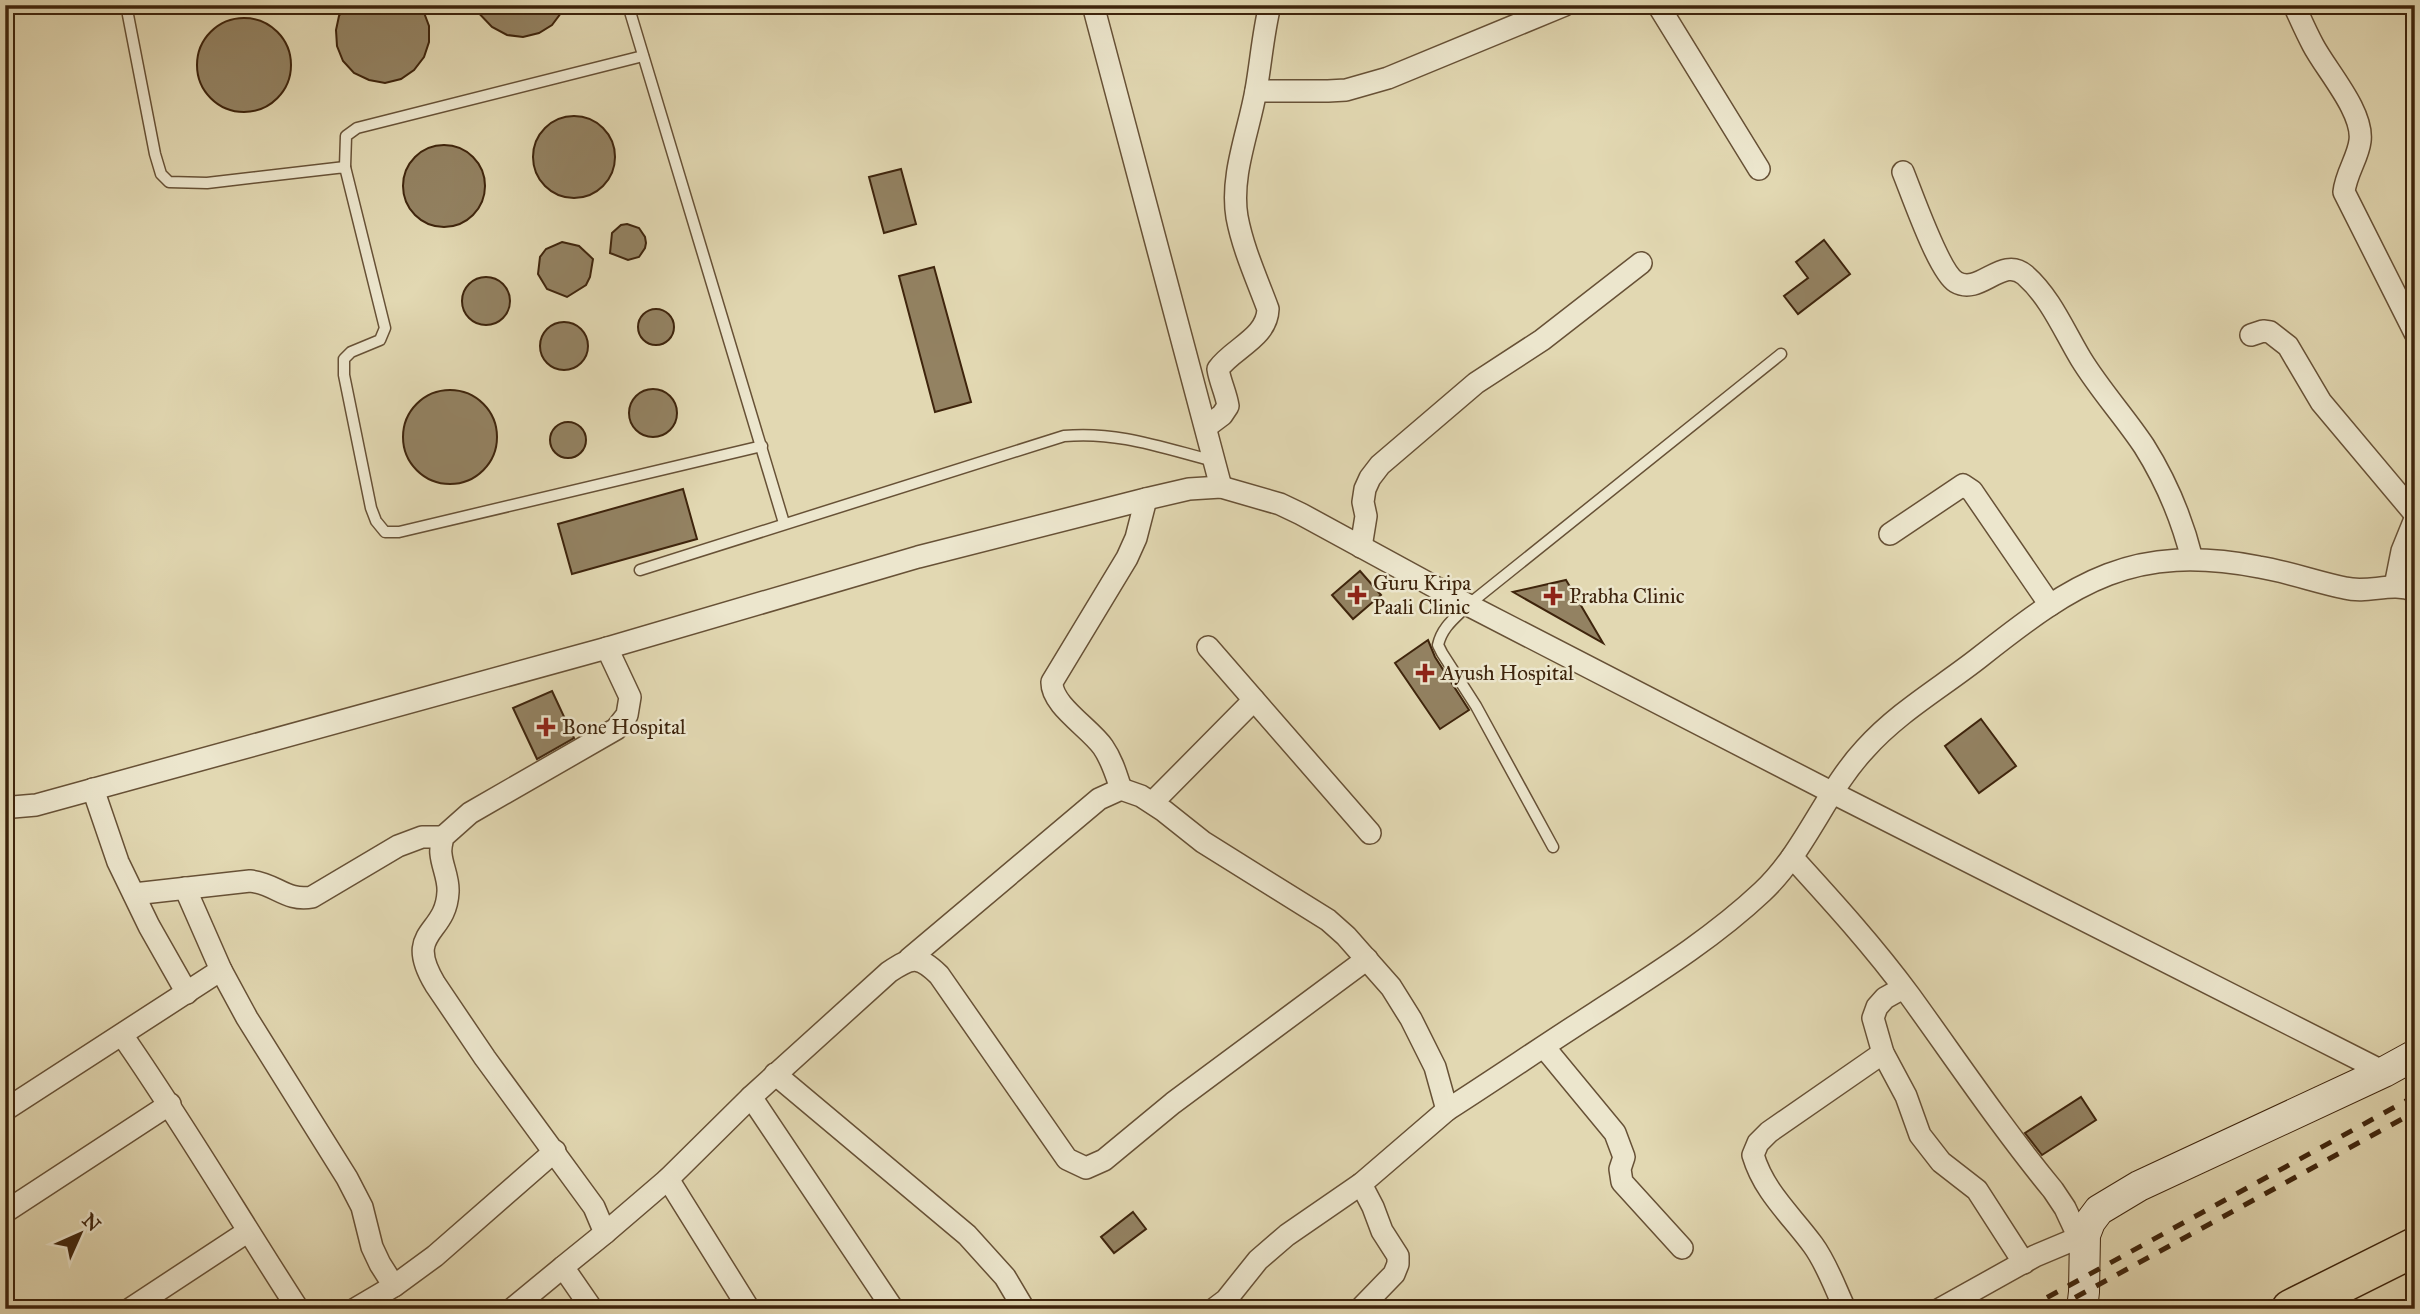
<svg xmlns="http://www.w3.org/2000/svg" width="2420" height="1314" font-family="'IM FELL Great Primer',serif">
<rect width="100%" height="100%" fill="#e2d8b2"/>
<filter id="stains"><feTurbulence type="fractalNoise" baseFrequency=".00286" numOctaves="4"/><feColorMatrix values="0 0 0 0 .2 0 0 0 0 .09 0 0 0 0 .02 0 0 0 .5 -.17"/></filter>
<radialGradient id="worn" r=".72"><stop offset=".6" stop-color="#630" stop-opacity="0"/><stop offset="1" stop-color="#630" stop-opacity=".3"/></radialGradient>
<g fill="#938262" stroke="#3e240c" stroke-width="2">
<path d="M346 5H418L423 10 429 26V42L424 57 414 70 401 79 385 83 369 80 354 73 343 61 337 46 336 30 339 16Z"/>
<path d="M471 5H567L552 25 539 33 523 37 507 35 492 27Z"/>
<circle cx="244" cy="65" r="47"/>
<circle cx="574" cy="157" r="41"/>
<circle cx="444" cy="186" r="41"/>
<path d="M901 169 916 224 884 233 869 177Z"/>
<path d="M627 224 639 228 645 237 646 243 645 248 639 257 628 260 610 253 612 233 621 225Z"/>
<path d="M1824 240 1850 274 1798 314 1784 296 1808 278 1796 262Z"/>
<path d="M562 242 579 246 593 259 590 277 586 285 567 297 547 289 538 274 540 257 546 249Z"/>
<path d="M934 267 971 402 935 412 899 276Z"/>
<circle cx="486" cy="301" r="24"/>
<circle cx="656" cy="327" r="18"/>
<circle cx="564" cy="346" r="24"/>
<circle cx="653" cy="413" r="24"/>
<circle cx="450" cy="437" r="47"/>
<circle cx="568" cy="440" r="18"/>
<path d="M683 489 697 539 572 574 558 524Z"/>
<path d="M1360 571 1381 595 1353 619 1332 595Z"/>
<path d="M1566 580 1603 643 1513 592Z"/>
<path d="M1428 640 1435 657 1469 710 1440 729 1395 663Z"/>
<path d="M552 691 574 738 537 759 513 708Z"/>
<path d="M1981 719 2016 766 1979 793 1945 746Z"/>
<path d="M2081 1097 2096 1120 2042 1155 2025 1133Z"/>
<path d="M1133 1212 1146 1229 1114 1253 1101 1237Z"/>
</g>
<g fill="none" stroke-linecap="round" stroke-linejoin="round">
<g stroke="#675136" stroke-width="13">
<g id="lane">
<path d="M128 5V15L155 154 161 174 169 182 207 183 345 167 385 328 380 340 351 352 344 359V375L371 508 376 521 385 532H399L762 446"/>
<path d="M628 5 784 523"/>
<path d="M345 167 346 136 357 128 643 56"/>
<path d="M640 570 1064 436C1118 431 1163 448 1214 461"/>
<path d="M1553 847 1476 706 1442 653 1438 645C1442 627 1455 618 1468 605L1781 354"/>
</g>
</g>
<g stroke="#675136" stroke-width="24">
<g id="street">
<path d="M1093 5 1221 487"/>
<path d="M1658 5 1759 169"/>
<path d="M2294 5C2300 18 2306 32 2313 45 2326 70 2364 112 2360 141 2358 158 2346 173 2344 192L2415 333"/>
<path d="M1256 91H1328L1346 90 1388 78 1565 5"/>
<path d="M1903 172C1912 194 1939 272 1956 282 1980 296 2002 255 2025 275 2051 298 2064 331 2081 359 2100 390 2124 416 2144 446 2166 481 2182 519 2192 559"/>
<path d="M2251 335 2263 331 2270 332 2288 346 2321 402 2415 514"/>
<path d="M1206 427 1222 415 1228 406C1226 393 1220 382 1218 369 1233 348 1267 338 1268 309 1257 279 1243 249 1237 217 1230 175 1249 131 1256 90 1261 62 1263 33 1270 5"/>
<path d="M1890 534 1963 485 1972 491 2050 605"/>
<path d="M1361 547 1366 516 1363 502 1365 489 1370 478 1380 465 1476 383 1542 340 1641 263"/>
<path d="M2395 586 2402 551 2415 519"/>
<path d="M1208 647 1370 833"/>
<path d="M93 789 118 862 149 926 187 993"/>
<path d="M1121 789C1116 774 1112 760 1103 747 1090 728 1051 705 1052 682L1127 558 1136 538 1146 499"/>
<path d="M1153 802 1254 700"/>
<path d="M5 803 13 807 36 805 607 648 918 557 1146 499 1189 489 1221 487 1280 504 1301 514 1468 605 1831 792 2384 1072"/>
<path d="M1792 857C1833 902 1874 947 1910 996 1957 1061 2002 1128 2053 1190L2065 1208 2079 1238"/>
<path d="M185 888 221 970 247 1018 347 1178 362 1207 372 1247 380 1264 394 1286"/>
<path d="M134 894 250 881C275 883 286 902 312 897L398 846 422 837H443"/>
<path d="M909 959 1099 799 1121 789 1141 796 1164 811 1203 842 1328 920 1346 936 1391 987 1411 1019 1435 1067 1447 1110C1497 1078 1545 1045 1595 1013 1652 976 1712 939 1762 892 1805 852 1825 792 1865 749 1898 712 1942 687 1980 657 2076 581 2133 543 2259 567 2289 572 2316 582 2345 588 2369 594 2392 581 2415 591"/>
<path d="M1903 988 1885 998 1877 1007 1873 1018 1883 1053 1906 1096 1920 1135 1941 1162 1977 1190 2024 1263"/>
<path d="M122 1035C184 1124 239 1218 298 1309"/>
<path d="M1544 1047 1615 1133 1624 1157 1620 1169 1622 1182 1682 1248"/>
<path d="M775 1074 967 1235 1005 1277 1024 1309"/>
<path d="M751 1097 893 1309"/>
<path d="M5 1110 221 970"/>
<path d="M668 1179 749 1309"/>
<path d="M5 1212 170 1104"/>
<path d="M605 1233 668 1179 751 1097 889 972C912 957 918 955 939 975L1067 1159 1086 1168 1104 1160 1173 1103 1367 959"/>
<path d="M130 1309 247 1232"/>
<path d="M355 1309 394 1286 435 1256 555 1151"/>
<path d="M512 1309 563 1267"/>
<path d="M592 1309 563 1267 605 1233 594 1207 485 1058 435 984C403 930 446 936 448 892 449 879 442 866 441 854 440 848 442 842 443 837L470 813 616 729 627 715 630 697 607 648"/>
<path d="M1214 1309 1226 1300 1258 1260 1287 1235 1361 1184 1447 1110"/>
<path d="M1360 1309 1394 1274 1398 1264V1256L1382 1231 1373 1207 1361 1184"/>
<path d="M1845 1309C1835 1288 1827 1264 1813 1245 1791 1215 1764 1192 1753 1155L1758 1143 1769 1132 1883 1053"/>
<path d="M1940 1309 2035 1256 2085 1235"/>
</g>
</g>
<g stroke="#3e240c" stroke-width="32">
<path id="secondary" d="M2082 1309 2084 1292 2085 1235 2090 1222 2099 1210 2139 1186 2384 1072 2415 1055"/>
</g>
<g stroke="#3e240c" stroke-width="41">
<path id="highway" d="M2291 1309 2415 1247"/>
</g>
<use href="#lane" stroke="#ece6cd" stroke-width="10"/>
<use href="#street" stroke="#ece6cd" stroke-width="21"/>
<use href="#secondary" stroke="#ece6cd" stroke-width="30"/>
<use href="#highway" stroke="#e2d8b2" stroke-width="38"/>
<g stroke="#3e240c" stroke-width="5" stroke-dasharray="12 12" stroke-linecap="butt">
<path d="M2026 1309 2415 1096"/>
<path d="M2054 1309 2415 1112"/>
</g>
</g>
<g fill="#8f2418" stroke="#ece6cd" stroke-width="2.5">
<path d="M1353.5 584.5h7v7h7v7h-7v7h-7v-7h-7v-7h7z"/>
<path d="M1549.5 585.5h7v7h7v7h-7v7h-7v-7h-7v-7h7z"/>
<path d="M1421.5 662.5h7v7h7v7h-7v7h-7v-7h-7v-7h7z"/>
<path d="M542.5 716.5h7v7h7v7h-7v7h-7v-7h-7v-7h7z"/>
</g>
<g text-anchor="middle" stroke-width="5" stroke-linejoin="round" paint-order="stroke">
<g font-size="21" fill="#3e240c" stroke="#ece6cd" text-anchor="start">
<text x="1373" y="590">Guru Kripa<tspan x="1373" dy="24">Paali Clinic</tspan></text>
<text x="1569" y="603">Prabha Clinic</text>
<text x="1441" y="680">Ayush Hospital</text>
<text x="562" y="734">Bone Hospital</text>
</g>
</g>
<rect width="2420" height="1314" fill="none" stroke="#e2d8b2" stroke-width="28"/>
<rect x="7" y="7" width="2406" height="1300" fill="none" stroke="#3e240c" stroke-width="3.5"/>
<rect x="14" y="14" width="2392" height="1286" fill="none" stroke="#3e240c" stroke-width="2"/>
<g transform="translate(80 1234) rotate(45)" stroke="#ece6cd" stroke-width="5" paint-order="stroke">
<path d="M0-5L12 26L0 18L-12 26Z" fill="#3e240c"/>
<text y="-10" font-size="19" font-weight="bold" text-anchor="middle" fill="#3e240c">N</text>
</g>
<rect width="100%" height="100%" filter="url(#stains)"/>
<rect width="100%" height="100%" fill="url(#worn)"/>
</svg>
